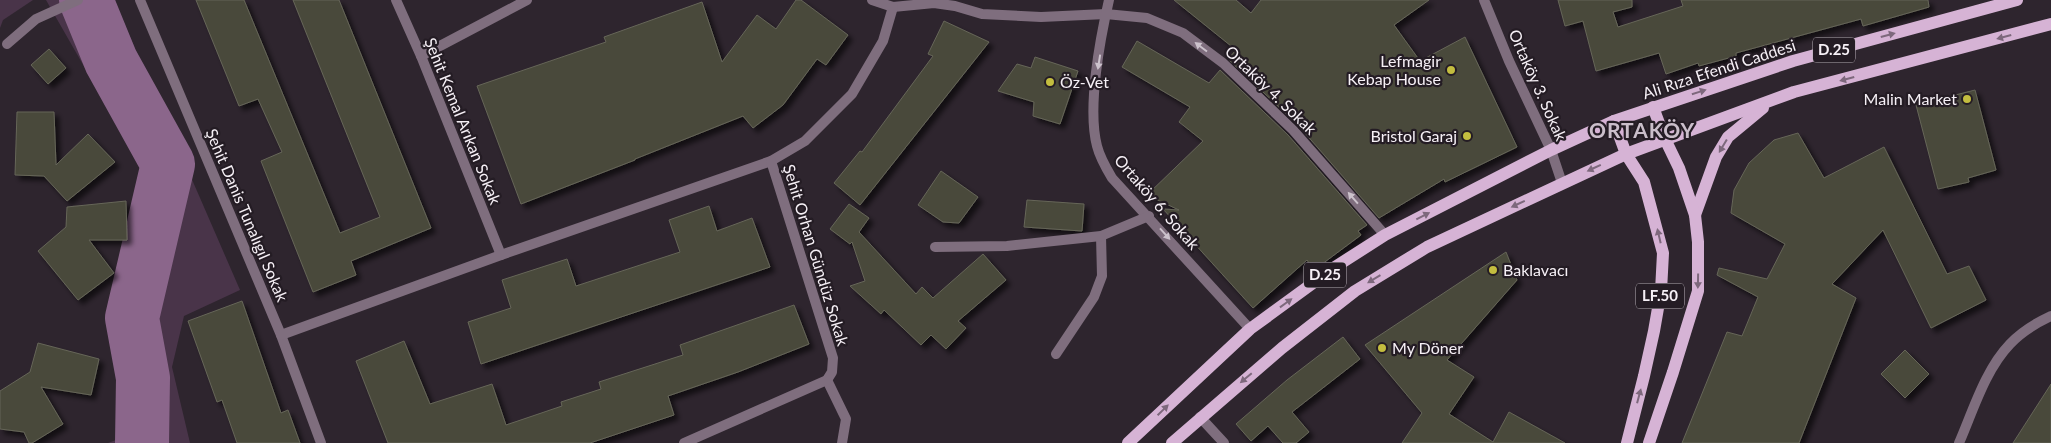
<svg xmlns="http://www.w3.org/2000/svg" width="2051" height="443" font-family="Lato,sans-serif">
<defs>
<filter id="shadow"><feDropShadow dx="4.5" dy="4.5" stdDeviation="2.5" flood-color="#0009"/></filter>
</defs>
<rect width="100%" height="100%" fill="#2e252e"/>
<g fill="#493449">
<path d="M0 0H33L3 20 0 28Z"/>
<path d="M46 0H114L240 290 184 316 172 367 190 443H108L116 440 133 408 111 318 139 226 141 166Z"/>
</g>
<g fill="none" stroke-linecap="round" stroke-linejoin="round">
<path stroke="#8b668b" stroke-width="54" d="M86 0 111 61 168 164 132 318 143 378 142 443"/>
</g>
<g fill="#48483b" stroke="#666658" filter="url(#shadow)">
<path d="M196 0H244L340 233 380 217 293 0H339L431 228 351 261 356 275 313 292 261 161 282 152 258 99 239 106Z"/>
<path d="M796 0H801L848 35 826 65 817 59 783 105 753 128 743 116 635 159V160L521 204 477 86 606 42 604 37 702 2 722 62 757 15 776 29Z"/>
<path d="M1174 0H1236L1251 13 1261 0H1429L1394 25 1420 61 1465 37 1517 147 1445 182 1444 179 1379 218 1298 125 1228 59 1236 50Z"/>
<path d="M1558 0H1632V7L1613 12 1618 27 1683 6 1681 0H1928L1929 7 1863 26 1861 19 1736 53V56L1699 66 1698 63 1666 74 1659 53 1596 71 1583 21 1565 26Z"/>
<path d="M944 21 989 42 860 205 834 183 860 151 862 152 933 56 928 54Z"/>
<path d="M1137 41 1209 83 1220 70 1288 135 1367 225 1358 231 1361 235 1314 270 1307 260 1253 308 1163 209 1179 210 1147 195 1203 141 1179 122 1190 107 1122 67Z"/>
<path d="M49 49 66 68 48 84 31 65Z"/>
<path d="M1035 57 1078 71 1060 124 1033 116 1034 102 998 91 1017 64 1031 68Z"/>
<path d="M1975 90 1996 170 1968 178 1969 182 1938 189 1916 105Z"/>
<path d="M17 112H54L56 165 88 134 115 162 67 201 44 176 15 175Z"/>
<path d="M1798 133 1824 178 1884 147 1947 274 1969 266 1986 300 1931 328 1883 230 1832 284 1856 298 1799 443H1682L1727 332 1742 336 1758 297 1717 275 1719 268 1767 279 1785 244 1731 213 1734 190 1749 163 1774 140Z"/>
<path d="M941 171 978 197 959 223 943 222 918 205Z"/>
<path d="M1027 200 1084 204 1082 231 1024 227Z"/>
<path d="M126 201 127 240H89L114 273 78 300 38 251 66 227 67 207Z"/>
<path d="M849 204 869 218 859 232 916 294 922 287 933 298 983 254 1006 280 958 321 966 328 946 349 931 335 921 345 884 310 881 314 850 286 865 281 852 242 850 244 830 229Z"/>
<path d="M709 206 717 231 752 218 770 267 481 364 468 322 511 308 502 280 567 259 576 286 680 252 669 220Z"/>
<path d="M1506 252 1517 280 1447 360 1474 377 1449 414 1493 442 1509 412 1565 443H1402L1422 413 1365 345Z"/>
<path d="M242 301 281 413 288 410 300 443H237L222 400 217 402 188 321Z"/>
<path d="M794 305 809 344 738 372 668 396 674 415 590 443H388L356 361 404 341 430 404 492 384 506 425 562 406 561 402 601 389 599 382 683 355 680 345Z"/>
<path d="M1343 337 1360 359 1292 412 1309 432 1296 443H1283L1268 426 1251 441 1236 424 1287 380Z"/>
<path d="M38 343 99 359 91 395 41 387 63 424 32 443H29L24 432 0 429V391L30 372Z"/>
<path d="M1905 350 1929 374 1905 398 1881 374Z"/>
<path d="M2051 384V443H2013Z"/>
</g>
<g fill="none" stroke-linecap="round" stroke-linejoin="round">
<path stroke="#7f6e7e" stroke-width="10" d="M1056 354 1094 297 1102 276 1101 236"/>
<g stroke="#7f6e7e" stroke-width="10">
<path d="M140 0 281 335 321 443"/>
<path d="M396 0 421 56 501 255"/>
<path d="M872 0 893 7 934 3 955 6 982 14 1041 17 1106 14 1147 18 1183 33 1223 63 1293 130 1385 235"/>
<path d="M1109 0C1100 39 1087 108 1097 146 1100 158 1106 168 1112 178L1250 329"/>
<path d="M1484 0 1509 61 1551 150 1562 183"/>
<path d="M7 44 36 19 78 0"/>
<path d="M421 56 527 0"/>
<path d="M935 247 1007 246 1101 236 1149 216"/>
<path d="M281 335 501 255 771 161 805 141 852 94 883 41 893 7"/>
<path d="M827 380 846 419 842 443"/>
<path d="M1200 417 1224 443"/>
<path d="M684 443 827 380 832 372 833 358 771 161"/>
<path d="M1959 443C1973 411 1985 370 2010 344 2022 331 2036 323 2051 316"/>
</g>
<g stroke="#d6b3d5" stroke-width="12">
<path d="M1614 121 1626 154 1644 182 1663 253 1661 291 1654 331 1644 376 1627 443"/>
<path d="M1695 215 1716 157 1728 137 1763 108"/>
<path d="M1128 443 1250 329 1335 267 1385 235 1551 150 1614 121 1793 61 2017 0"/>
<path d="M1172 443 1282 348 1355 291 1427 247 1626 154 1794 92 2051 24"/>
<path d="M1649 443 1673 372 1698 291V242L1695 215 1679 168 1665 139 1653 107"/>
</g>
</g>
<defs><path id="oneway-solid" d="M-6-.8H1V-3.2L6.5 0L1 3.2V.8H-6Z" transform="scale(1.25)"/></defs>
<g fill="#7d687c">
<use href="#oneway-solid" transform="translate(1888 35) rotate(-15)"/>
<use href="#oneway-solid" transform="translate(2004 37) rotate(165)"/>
<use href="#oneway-solid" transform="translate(1847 79) rotate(165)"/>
<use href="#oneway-solid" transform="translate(1699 92) rotate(-18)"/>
<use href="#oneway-solid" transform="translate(1723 146) rotate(121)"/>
<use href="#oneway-solid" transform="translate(1594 168) rotate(155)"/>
<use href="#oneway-solid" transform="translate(1518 204) rotate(155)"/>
<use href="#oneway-solid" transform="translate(1423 216) rotate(-27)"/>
<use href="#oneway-solid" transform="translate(1659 236) rotate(-103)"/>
<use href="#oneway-solid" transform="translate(1374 279) rotate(149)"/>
<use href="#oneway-solid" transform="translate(1698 281) rotate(91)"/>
<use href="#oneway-solid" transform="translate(1286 303) rotate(-36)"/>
<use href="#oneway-solid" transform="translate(1246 378) rotate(140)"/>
<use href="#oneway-solid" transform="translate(1639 396) rotate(-75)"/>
<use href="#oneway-solid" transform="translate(1163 410) rotate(-44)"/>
</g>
<g fill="#ccc2cc">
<use href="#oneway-solid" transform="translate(1201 47) rotate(-143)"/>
<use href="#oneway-solid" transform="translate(1099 62) rotate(99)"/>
<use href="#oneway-solid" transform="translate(1353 198) rotate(-131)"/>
<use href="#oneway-solid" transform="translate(1165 234) rotate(48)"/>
</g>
<g fill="#c3bd3f" stroke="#241c24" stroke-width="2">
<circle cx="1451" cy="70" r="5"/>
<circle cx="1050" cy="82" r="5"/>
<circle cx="1967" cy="99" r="5"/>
<circle cx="1467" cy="136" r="5"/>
<circle cx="1493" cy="270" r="5"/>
<circle cx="1382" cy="348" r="5"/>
</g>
<g text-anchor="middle" stroke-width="4.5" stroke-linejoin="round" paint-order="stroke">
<g fill="#241c24" stroke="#b7b0b7" stroke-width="1">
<rect x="1813" y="37.5" width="42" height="25" rx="4"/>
<rect x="1304" y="262.5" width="42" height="25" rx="4"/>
<rect x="1636" y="283.5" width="48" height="25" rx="4"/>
</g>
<g font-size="15" font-weight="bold" fill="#f6f0f6">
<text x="1834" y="55">D.25</text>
<text x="1325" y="280">D.25</text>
<text x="1660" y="301">LF.50</text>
</g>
<g font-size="16" fill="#f6f0f6" stroke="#241c24" text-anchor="end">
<text x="1441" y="67">Lefmagir<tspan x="1441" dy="18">Kebap House</tspan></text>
<text x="1060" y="88" text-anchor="start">Öz-Vet</text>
<text x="1957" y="105">Malin Market</text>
<text x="1457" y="142">Bristol Garaj</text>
<text x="1503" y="276" text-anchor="start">Baklavacı</text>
<text x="1392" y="354" text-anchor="start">My Döner</text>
</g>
<g font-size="16" fill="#f6f0f6" stroke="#241c24">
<text transform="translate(1719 69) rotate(-18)" y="6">Ali Rıza Efendi Caddesi</text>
<text transform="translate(1538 85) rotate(66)" y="6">Ortaköy 3. Sokak</text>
<text transform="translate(1271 90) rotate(44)" y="6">Ortaköy 4. Sokak</text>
<text transform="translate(463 121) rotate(68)" y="6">Şehit Kemal Arıkan Sokak</text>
<text transform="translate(1157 202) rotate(49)" y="6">Ortaköy 6. Sokak</text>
<text transform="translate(247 215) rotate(67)" y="6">Şehit Danis Tunalıgıl Sokak</text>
<text transform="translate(816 255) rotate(73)" y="6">Şehit Orhan Gündüz Sokak</text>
</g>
<g font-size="21" font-weight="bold" letter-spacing="1" fill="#cabeca" stroke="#241c24">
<text x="1642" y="138">ORTAKÖY</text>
</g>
</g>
</svg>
